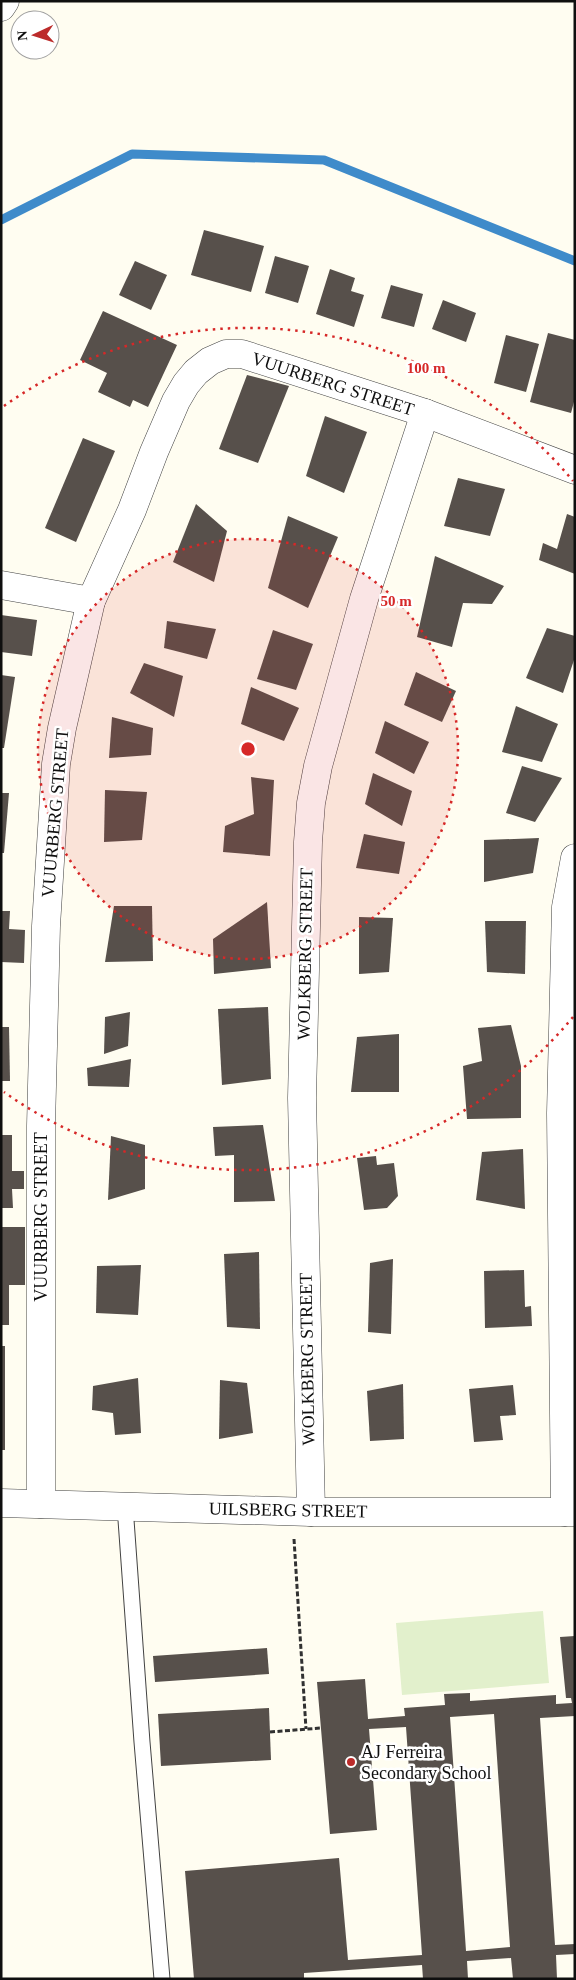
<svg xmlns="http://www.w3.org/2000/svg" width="576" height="1980" font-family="'Times New Roman',serif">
<rect width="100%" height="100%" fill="#fffdf1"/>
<path fill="#e2f0cc" d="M543 1611 549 1683 402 1695 396 1623Z"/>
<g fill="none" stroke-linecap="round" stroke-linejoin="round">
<path stroke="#3f8bca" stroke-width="9" d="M1 220 132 154 324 160 575 261"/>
</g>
<g fill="#57504b" fill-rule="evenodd">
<path d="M204 230 264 246 251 292 191 275Z"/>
<path d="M275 256 309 266 298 303 265 293Z"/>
<path d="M135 261 167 275 151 310 119 295Z"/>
<path d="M330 269 355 278 351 291 364 295 354 327 316 314Z"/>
<path d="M391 285 423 294 414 327 381 318Z"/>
<path d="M443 300 476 313 466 342 432 329Z"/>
<path d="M103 311 177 345 148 407 133 400 130 407 98 392 107 373 80 360Z"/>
<path d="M548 333 575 340V398L571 413 530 402Z"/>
<path d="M506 335 539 344 526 392 494 383Z"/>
<path d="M247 375 289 386 258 463 219 449Z"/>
<path d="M325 416 367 432 344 493 306 476Z"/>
<path d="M83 438 115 451 76 542 45 528Z"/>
<path d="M458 478 505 489 490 536 444 526Z"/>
<path d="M196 504 227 531 214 582 173 562Z"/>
<path d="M567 514 575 517V574L539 560 543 543 557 549Z"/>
<path d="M288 516 338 537 308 608 268 588Z"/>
<path d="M435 556 504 586 492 604 463 603 452 647 417 637Z"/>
<path d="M1 615 37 620 32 656 1 652Z"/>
<path d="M167 621 216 629 207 659 164 648Z"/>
<path d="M547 628 575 636V657L563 693 526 678Z"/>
<path d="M273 630 313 644 296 690 257 679Z"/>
<path d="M144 663 183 676 174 717 130 693Z"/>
<path d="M416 672 456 691 442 722 404 705Z"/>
<path d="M1 675 15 677 4 748H1Z"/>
<path d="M251 687 299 708 284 741 241 724Z"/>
<path d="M516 706 558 724 542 762 502 752Z"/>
<path d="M112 717 153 728 151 755 109 758Z"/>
<path d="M385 721 429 742 414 774 375 753Z"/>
<path d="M522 766 562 778 535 822 506 813Z"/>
<path d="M373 773 412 791 402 826 365 804Z"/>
<path d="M251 777 274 780 270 856 223 852 225 826 254 814Z"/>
<path d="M105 790 147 792 142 840 104 842Z"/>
<path d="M1 793H9L4 853H1Z"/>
<path d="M364 834 405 842 399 874 356 868Z"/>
<path d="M539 838 533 873 484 882V840Z"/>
<path d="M267 902 271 968 214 974 213 939Z"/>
<path d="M114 906H152L153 961 105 962Z"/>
<path d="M1 911H10L9 929 25 930 24 963 1 962Z"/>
<path d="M359 917 393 918 389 972 359 974Z"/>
<path d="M485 921H526L525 974 487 972Z"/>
<path d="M268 1007 271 1079 222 1085 218 1009Z"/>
<path d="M130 1012 128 1046 104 1054 105 1017Z"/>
<path d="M511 1025 521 1066V1118L467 1119 463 1066 482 1061 478 1028Z"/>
<path d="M1 1027H9L10 1081H1Z"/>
<path d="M399 1034V1092H351L357 1037Z"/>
<path d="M131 1059 129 1087 88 1086 87 1068Z"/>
<path d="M263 1125 275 1201 234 1202V1155L215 1156 213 1127Z"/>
<path d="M1 1135H12V1171H24V1189H12L13 1208H1Z"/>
<path d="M111 1136 145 1145V1189L108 1200Z"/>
<path d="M523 1149 525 1209 476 1200 482 1152Z"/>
<path d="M376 1156 377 1165 394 1163 398 1196 387 1208 364 1210 357 1158Z"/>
<path d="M1 1227H25V1285H9V1325H1Z"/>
<path d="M259 1252 260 1329 227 1327 224 1254Z"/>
<path d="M393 1259 391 1334 368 1332 370 1263Z"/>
<path d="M141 1265 138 1315 96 1313 97 1266Z"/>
<path d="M524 1270 525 1307 531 1306 532 1326 485 1328 484 1271Z"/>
<rect x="1" y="1346" width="4" height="104"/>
<path d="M138 1378 141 1433 115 1435 113 1413 92 1410 93 1386Z"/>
<path d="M220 1380 247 1383 253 1433 219 1439Z"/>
<path d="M403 1384 404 1439 370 1441 367 1391Z"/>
<path d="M513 1385 516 1415 500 1416 503 1440 474 1442 469 1389Z"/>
<path d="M575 1636V1716L540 1718 555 1945 575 1944V1954L556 1955 557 1979H513L511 1958 467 1961 468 1979H423L422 1965 304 1973V1979H194L185 1871 339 1858 348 1960 422 1955 406 1727 369 1729 377 1830 330 1834 317 1682 365 1679 368 1719 405 1716 404 1708 445 1705 444 1694 470 1693V1701L556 1695V1704L572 1703 571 1698H566L560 1637ZM494 1714 510 1947 466 1951 450 1717Z"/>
<path d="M267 1648 269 1674 155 1682 153 1656Z"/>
<path d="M269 1708 271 1760 161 1766 158 1714Z"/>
</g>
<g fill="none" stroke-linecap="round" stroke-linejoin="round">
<g stroke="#424242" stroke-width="17">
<path id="lane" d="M125 1506 142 1742 162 1979"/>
</g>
<g stroke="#424242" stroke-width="29">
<g id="street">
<path d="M1 7 5 1"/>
<path d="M1 585 91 601"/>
<path d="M1 1503 311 1512H575"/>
<path d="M41 1504V1126L46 926 56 764 62 728 91 601 132 510 154 452 176 401 186 384 196 372 210 361 226 354H242L425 413 575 470"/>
<path d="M311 1512 302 1098 308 842 311 803 318 766 364 599 425 413"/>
<path d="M565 1512 561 1113 566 907 575 858"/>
</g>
</g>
<g stroke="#313131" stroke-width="3" stroke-dasharray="5 2.5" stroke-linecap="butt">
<path d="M294 1539 306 1729"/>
<path d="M270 1732 321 1728"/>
</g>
<use href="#lane" stroke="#fff" stroke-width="15"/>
<use href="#street" stroke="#fff" stroke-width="28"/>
</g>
<circle cx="248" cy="749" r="210" fill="#d62828" fill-opacity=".12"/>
<g fill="none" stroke="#d62828" stroke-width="2.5" stroke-dasharray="2.5 5">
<circle cx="248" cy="749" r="210"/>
<path d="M573 1017A421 421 0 0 1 4 1092M4 406A421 421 0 0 1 573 481"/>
</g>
<circle fill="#bc2b2a" stroke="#fff" stroke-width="2" cx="351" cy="1762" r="5"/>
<g text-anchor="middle" stroke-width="5" stroke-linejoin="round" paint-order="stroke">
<g font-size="18" fill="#0f0f0f" stroke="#fff">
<text transform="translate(333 384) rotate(18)" y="6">VUURBERG STREET</text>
<text transform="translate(55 813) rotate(-85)" y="6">VUURBERG STREET</text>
<text transform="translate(305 954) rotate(-89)" y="6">WOLKBERG STREET</text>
<text transform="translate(41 1217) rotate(-90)" y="6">VUURBERG STREET</text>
<text transform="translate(307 1359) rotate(-91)" y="6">WOLKBERG STREET</text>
<text transform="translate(288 1510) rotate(1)" y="6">UILSBERG STREET</text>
</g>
<g font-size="18" fill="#0f0f0f" stroke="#fff" text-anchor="start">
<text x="361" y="1758">AJ Ferreira<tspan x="361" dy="21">Secondary School</tspan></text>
</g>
</g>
<circle cx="248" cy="749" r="8" fill="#d62828" stroke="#fff" stroke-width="2.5"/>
<g font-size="15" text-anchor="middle" font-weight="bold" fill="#d62828" stroke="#fff" stroke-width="5" stroke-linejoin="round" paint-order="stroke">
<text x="426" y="373">100 m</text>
<text x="396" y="606">50 m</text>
</g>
<rect width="576" height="1980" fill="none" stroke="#0f0f0f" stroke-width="5"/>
<g transform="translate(35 35) rotate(266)"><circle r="24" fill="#ffffff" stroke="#9f9f9f"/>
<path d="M0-4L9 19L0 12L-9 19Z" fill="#bc2b2a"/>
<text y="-8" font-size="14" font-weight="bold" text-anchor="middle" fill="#0f0f0f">N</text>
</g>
</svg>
